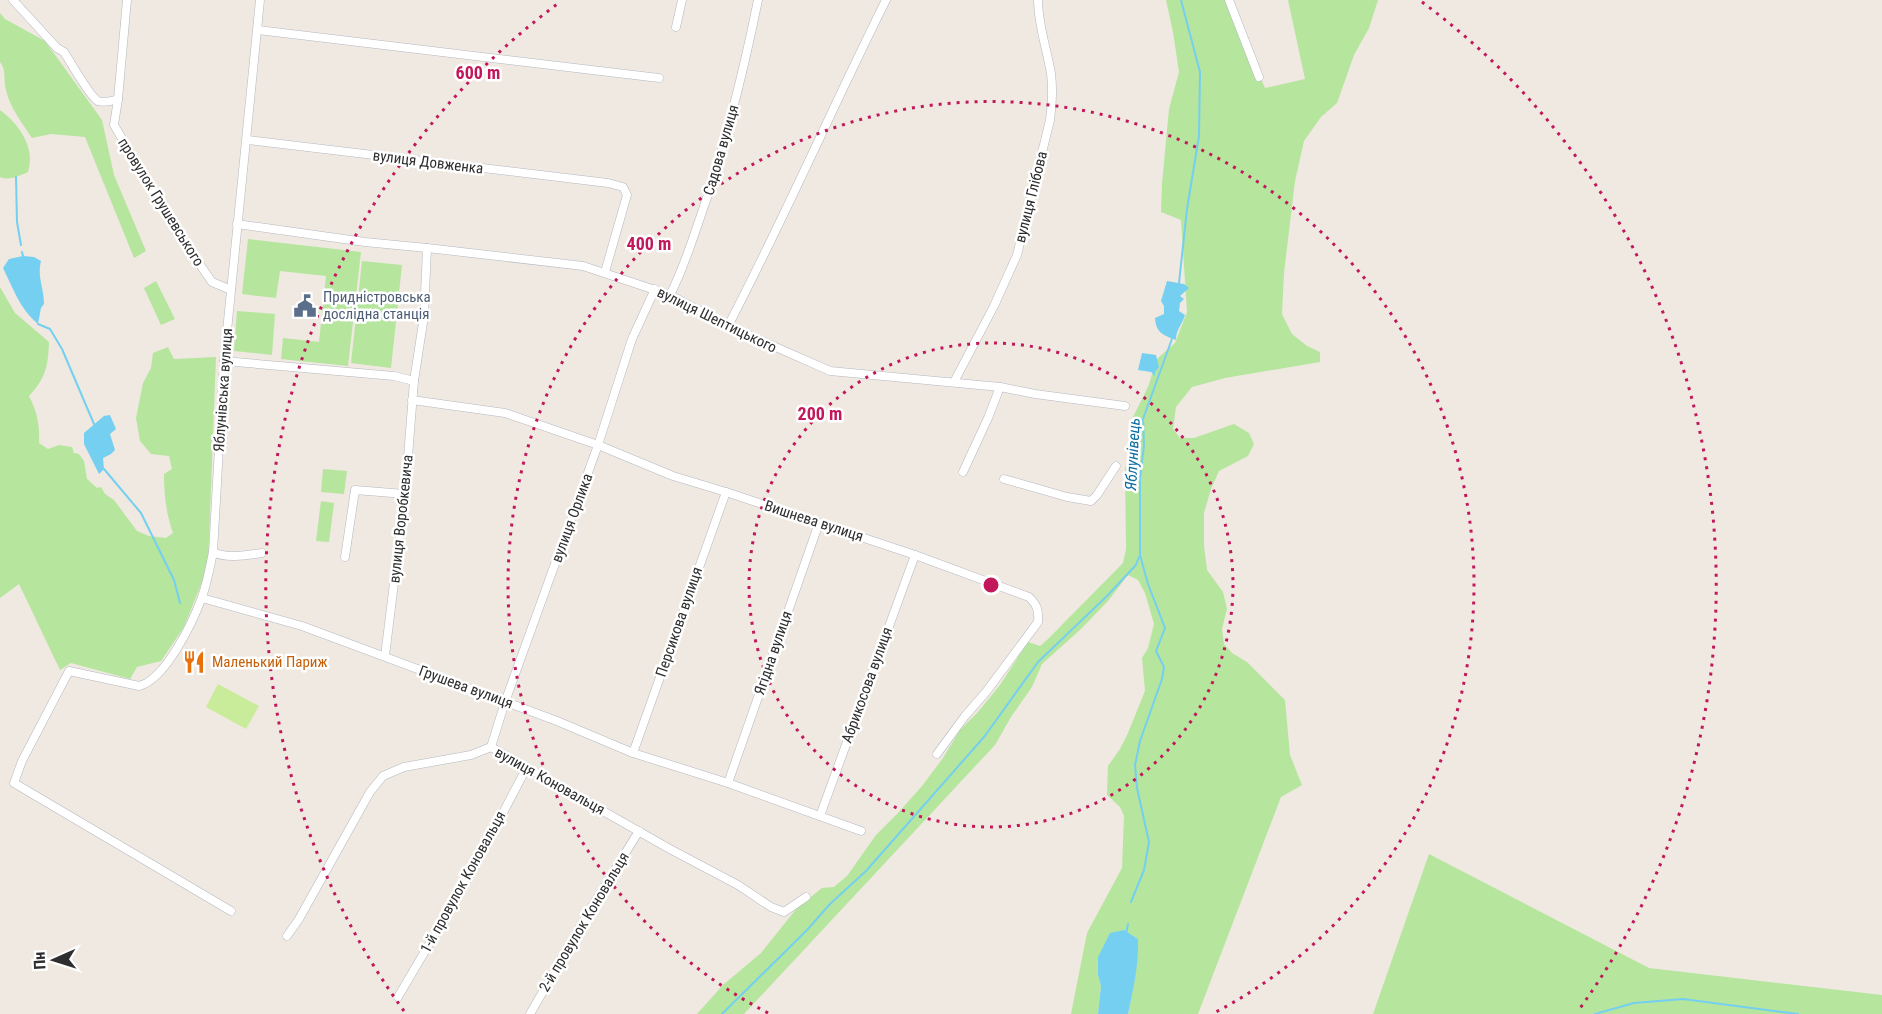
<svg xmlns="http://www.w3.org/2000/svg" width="1882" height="1014" font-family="'Roboto Condensed',sans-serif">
<rect width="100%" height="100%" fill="#efe9e1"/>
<g fill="#b6e59e">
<path d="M1166 0H1231L1246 45 1265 88 1305 79 1288 0H1378L1369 28 1354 55 1337 103 1321 117 1304 141 1295 181 1284 273 1282 314 1292 334 1307 346 1320 352V362L1225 378 1192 387 1176 407 1173 429 1180 438H1194L1234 424 1249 433 1254 444 1248 456 1219 471 1211 489 1204 513V546L1207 570 1223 592 1227 609 1222 629 1224 644 1232 653 1247 662 1285 700 1290 755 1302 785 1281 797 1198 1014H1128C1133 990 1138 964 1138 939L1123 930 1098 975 1101 986 1098 1014H1071L1087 933 1122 868 1124 816 1120 807 1107 795 1108 766 1120 749 1128 733 1145 691 1142 658 1148 648 1154 624 1145 593 1138 580 1128 575 1108 601 1081 629 1042 664 1032 687 1011 717 995 745 744 1014H697L723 985 761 953 797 908 822 888 834 887 847 876 876 835 898 813 922 786 943 758 960 730 978 712 1000 685 1028 642 1040 646 1048 639 1123 563 1126 549 1125 469 1132 449 1133 417 1148 387 1157 359 1175 343 1187 312 1181 220 1161 212 1162 184 1169 109 1179 72 1173 32Z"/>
<path d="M0 13 5 19 45 41 102 120 114 175 146 251 134 258 85 137 51 134 32 138C23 124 10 108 6 90 3 81 7 70 0 62Z"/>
<path d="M0 110C19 124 36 148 28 172 19 176 9 181 0 177Z"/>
<path d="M248 239 361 252 348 366 281 359 283 338 319 342 326 276 280 271 276 298 242 294Z"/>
<path d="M362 261 402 265 391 368 351 363Z"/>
<path d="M156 281 175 319 161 325 144 288Z"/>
<path d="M0 287 15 313 49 342C48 366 46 378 29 396 37 411 40 426 39 443L48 449 59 445 72 447 74 453 79 454 84 461 87 479 97 488 101 487 105 494 114 500 137 531 149 536 166 538 173 533C166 513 164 495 164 474L172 469 169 456 151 454 140 441 136 418 143 383 151 368 153 353 168 347 174 359 216 357 208 567 184 627 161 661 137 667 130 679 71 663 60 670 19 584 0 598Z"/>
<path d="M237 311 275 314 272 355 234 351Z"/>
<path d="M323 469 347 471 344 494 321 492Z"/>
<path d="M321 501 334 503 329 542 316 541Z"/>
<path d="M1429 854 1649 968 1882 995V1014H1373Z"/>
</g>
<path fill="#c9ec9a" d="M218 684 259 706 246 729 206 707Z"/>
<g fill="#75cff0">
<path d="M23 256 34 257 41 261C37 278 44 287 44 304L41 308 38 324C20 309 13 288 3 268L9 259Z"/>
<path d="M1167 281 1184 284 1189 288 1180 296 1184 299 1180 303 1179 311 1185 315C1182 325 1176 329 1176 340 1163 335 1156 333 1155 318L1164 314V306L1161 301Z"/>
<path d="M1142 353 1156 355 1159 367 1155 372V376L1151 372 1138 370Z"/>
<path d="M110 415 116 429 110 434 115 450 111 454 103 458 104 469 99 474 84 444V433L104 416Z"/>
<path d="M1124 930 1138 939C1139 964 1133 990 1128 1014H1098L1101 986 1098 975V957L1110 933Z"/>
</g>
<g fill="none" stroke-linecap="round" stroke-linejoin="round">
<g stroke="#75cff0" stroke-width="2">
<path d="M16 177 17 222 21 245"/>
<path d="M22 252 23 256"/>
<path d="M1179 283 1187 209 1199 136 1200 72 1181 0"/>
<path d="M38 324 50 329 62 349 94 424"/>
<path d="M104 469 141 513 174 580 180 603"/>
<path d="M1131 902 1144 870 1149 842 1137 788 1135 765 1140 741 1162 679 1164 667 1156 651 1165 628 1148 584 1140 555V479L1144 445 1143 419 1173 336"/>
<path d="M1126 934 1128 924"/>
<path d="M722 1014 807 930 830 904 866 871 984 737 1038 662 1107 596 1136 565 1139 557"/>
<path d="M1595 1014 1634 1003 1683 999 1798 1014"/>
</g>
<g stroke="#b4b7c1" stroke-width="9">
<g id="minor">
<path d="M13 0 57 48 64 52C70 61 90 97 98 101 104 103 112 101 118 99L127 0"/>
<path d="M1229 0 1259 77"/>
<path d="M676 27 682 0"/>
<path d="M258 30 659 78"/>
<path d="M118 99 114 125 175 229 212 282 231 290"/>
<path d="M248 140 608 183 623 187 627 195 605 272"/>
<path d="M237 224 365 242 427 248 583 266 670 295 728 326 830 371 1000 387 1035 394 1125 406"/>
<path d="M670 295C683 270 691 244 700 218 725 147 743 74 758 0"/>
<path d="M728 326C784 219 832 108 886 0"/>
<path d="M224 361 394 376 414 381"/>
<path d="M954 382 994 306 1017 255 1050 120C1052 105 1053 89 1051 74 1047 49 1038 25 1038 0"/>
<path d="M412 400 505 413 598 445 673 476 726 492 915 555 1029 597C1037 605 1039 610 1038 622L986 692 965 716 937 754"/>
<path d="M963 472 988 418 1000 387"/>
<path d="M1004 479 1067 497 1091 501 1097 495 1116 466"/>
<path d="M213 552C226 559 248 555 262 553"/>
<path d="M345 557 355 490 405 494"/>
<path d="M202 598 302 626 557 721 633 753 728 783 861 831"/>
<path d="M385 656 405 494 414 381 424 316 427 248"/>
<path d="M491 747 505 702 598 445 632 339 655 289"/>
<path d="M491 747 668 848 738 885 771 907 784 912 806 897"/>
<path d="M633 753 726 492"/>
<path d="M728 783 819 523"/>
<path d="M820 816 915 555"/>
<path d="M231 911 14 783 22 761 69 671 139 686C165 680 193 622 202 597 207 583 210 567 213 552L224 361 260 0"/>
<path d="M287 936 299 919 370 792 383 776 404 767 471 755 491 747"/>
<path d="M398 997 474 868 527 767"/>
<path d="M530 1014 588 913 639 831"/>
</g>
</g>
<use href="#minor" stroke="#fff" stroke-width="8"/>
</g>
<g fill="none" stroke="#c2185b" stroke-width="3" stroke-dasharray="3 6">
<circle cx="991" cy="585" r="242"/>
<path d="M768 1013A483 483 0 1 1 1214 1013"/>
<path d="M404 1011A725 725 0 0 1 560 2M1422 2A725 725 0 0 1 1578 1011"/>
</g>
<defs>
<g id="civic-bare" transform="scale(1.8)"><path d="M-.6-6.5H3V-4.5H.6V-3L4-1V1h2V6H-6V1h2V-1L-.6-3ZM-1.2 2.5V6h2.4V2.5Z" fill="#5c6f8a" stroke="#fff" stroke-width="2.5" paint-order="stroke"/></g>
<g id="restaurant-bare" transform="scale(1.8)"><path d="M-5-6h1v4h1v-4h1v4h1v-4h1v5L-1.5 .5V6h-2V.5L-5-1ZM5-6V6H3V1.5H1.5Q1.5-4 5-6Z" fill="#e8710a" stroke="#fff" stroke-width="2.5" paint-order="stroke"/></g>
</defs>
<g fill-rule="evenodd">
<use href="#civic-bare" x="305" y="306"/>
<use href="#restaurant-bare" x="194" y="662"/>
</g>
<g text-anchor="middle" stroke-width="5" stroke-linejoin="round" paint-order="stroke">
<g font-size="15" fill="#2e2e2e" stroke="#fff">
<text transform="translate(721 150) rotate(-74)" y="5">Садова вулиця</text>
<text transform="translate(428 162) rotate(7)" y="5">вулиця Довженка</text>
<text transform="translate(1031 197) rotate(-76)" y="5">вулиця Глібова</text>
<text transform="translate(161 202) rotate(58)" y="5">провулок Грушевського</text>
<text transform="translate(717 320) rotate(26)" y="5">вулиця Шептицького</text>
<text transform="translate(223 390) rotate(-86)" y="5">Яблунівська вулиця</text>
<text transform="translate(572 518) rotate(-70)" y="5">вулиця Орлика</text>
<text transform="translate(401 519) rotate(-84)" y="5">вулиця Воробкевича</text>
<text transform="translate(814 521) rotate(18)" y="5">Вишнева вулиця</text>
<text transform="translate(679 622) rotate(-71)" y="5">Персикова вулиця</text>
<text transform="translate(773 653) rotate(-71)" y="5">Ягідна вулиця</text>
<text transform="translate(867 685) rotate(-70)" y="5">Абрикосова вулиця</text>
<text transform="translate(466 687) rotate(20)" y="5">Грушева вулиця</text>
<text transform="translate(550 781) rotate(29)" y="5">вулиця Коновальця</text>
<text transform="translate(463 882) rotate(-61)" y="5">1-й провулок Коновальця</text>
<text transform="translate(584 922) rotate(-59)" y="5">2-й провулок Коновальця</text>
</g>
<g font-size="15" fill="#4e5e75" stroke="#fff" text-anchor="start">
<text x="323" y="302">Придністровська<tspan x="323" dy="17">дослідна станція</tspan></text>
</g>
<g font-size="15" fill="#c56008" stroke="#fff" text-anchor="start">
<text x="212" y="667">Маленький Париж</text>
</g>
<g font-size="16" font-style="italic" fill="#0d6fa3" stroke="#fff">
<text transform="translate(1132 454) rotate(-87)" y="6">Яблунівець</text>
</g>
</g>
<circle cx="991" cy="585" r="9" fill="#c2185b" stroke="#fff" stroke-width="3"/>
<g font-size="18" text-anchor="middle" font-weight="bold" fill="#c2185b" stroke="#fff" stroke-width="5" stroke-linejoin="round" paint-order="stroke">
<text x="478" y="79">600 m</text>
<text x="649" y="250">400 m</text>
<text x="820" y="420">200 m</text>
</g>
<g transform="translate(54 960) rotate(267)" stroke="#ffffff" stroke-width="4.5" paint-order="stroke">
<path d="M0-4.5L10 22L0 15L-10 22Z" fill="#2e2e2e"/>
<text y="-9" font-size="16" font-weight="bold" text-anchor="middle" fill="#2e2e2e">Пн</text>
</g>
</svg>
